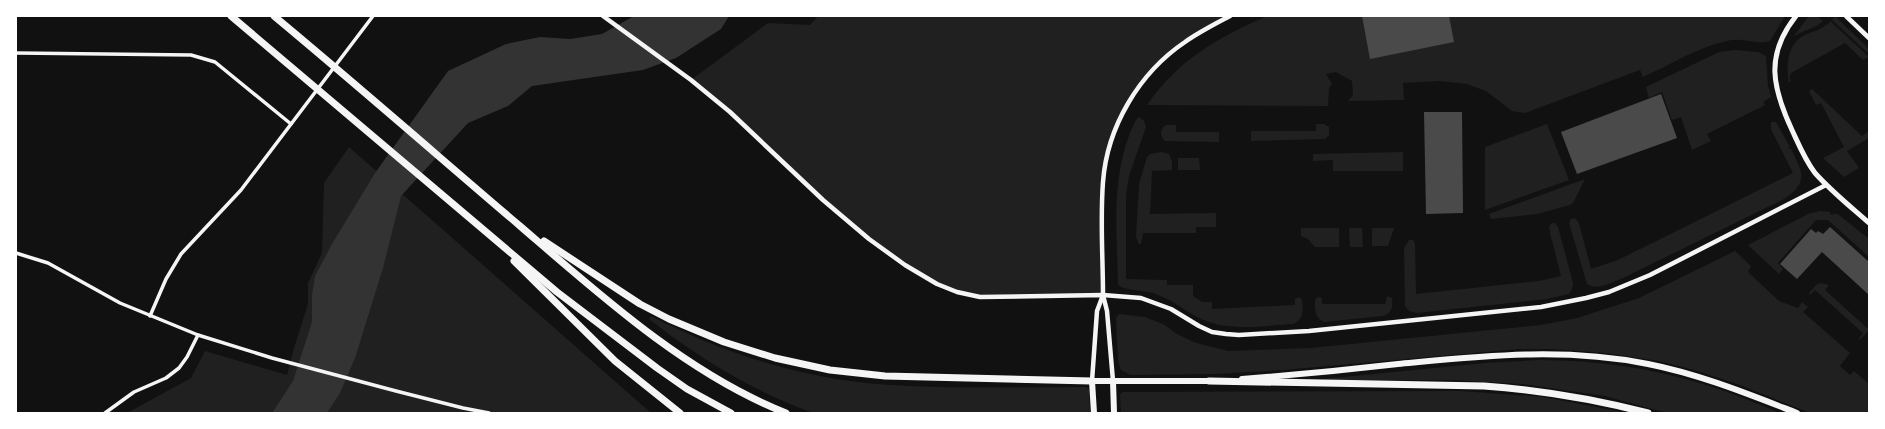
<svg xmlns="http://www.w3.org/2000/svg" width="1885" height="429" font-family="'Times New Roman',serif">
<rect width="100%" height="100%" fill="#111"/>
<g fill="#202020">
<path d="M818 16H1230L1205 29 1164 59 1134 94 1113 137 1103 183V295L980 297 937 284 869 239 730 112 691 80 768 23 810 25Z"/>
<path d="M1267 16H1785L1770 41C1756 45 1741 37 1727 41 1698 47 1670 65 1643 77L1640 70 1525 113 1512 111 1486 91 1467 84 1440 81 1403 83 1404 100 1348 101 1353 95 1352 81 1336 72 1326 74 1332 84 1329 88 1328 106 1147 105C1178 60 1217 38 1267 16Z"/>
<path d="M1809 16H1817L1823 21C1815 29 1802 30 1793 37Z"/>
<path d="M1835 16 1869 49V54L1832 20Z"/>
<path d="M1830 21 1869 57 1863 60 1845 43 1791 73 1789 78 1791 80 1789 83C1786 66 1787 43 1805 35 1813 31 1820 31 1827 24L1828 25Z"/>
<path d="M1735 50 1758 52 1766 56 1768 86 1771 97 1763 102 1765 105 1707 134 1711 141 1692 150 1681 117 1672 120 1662 92 1649 98 1646 87 1719 52Z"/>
<path d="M1812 89 1862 136 1869 131V138L1847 151 1859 168 1844 177 1823 158 1844 147 1821 103 1816 105 1809 91Z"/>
<path d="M1139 117 1144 121 1146 127 1129 176 1126 195V279L1167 280V285H1193V296L1202 302H1212V309L1295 305V299L1299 297 1302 300C1303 310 1304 320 1293 324 1262 326 1228 332 1199 318 1184 310 1172 300 1156 294 1146 290 1125 291 1118 285 1117 235 1111 181 1130 133 1133 127 1134 121 1139 117Z"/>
<path d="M1771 122H1776L1790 147H1788L1789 149H1791C1802 171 1809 181 1786 198L1623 278C1612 282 1598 291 1587 284L1569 223 1571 219 1575 218 1579 223 1591 269 1618 260 1793 173 1771 129Z"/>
<path d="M1316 124H1324L1329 127V135L1325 139 1251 141V131H1316Z"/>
<path d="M1547 124 1569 180 1485 210V147Z"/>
<path d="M1167 125H1176V132H1219V142L1165 141C1160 136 1160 132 1164 126Z"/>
<path d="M349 147 651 413H127L191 378 205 351 287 375 294 348 308 304V283L322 253 324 183Z"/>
<path d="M1161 152 1169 154 1172 162V170L1152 171 1150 214 1216 213V227H1196V233H1143L1141 244H1139L1136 237 1139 184 1147 157 1150 154Z"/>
<path d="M1403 152V171H1333V160L1313 161V154Z"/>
<path d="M1178 158H1199L1200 170H1178Z"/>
<path d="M1585 179 1573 203 1570 205 1537 214 1491 219 1489 214Z"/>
<path d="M1820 211 1830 212V214L1833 215 1834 213 1839 215 1869 239V257L1828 220H1816L1778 263 1783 269 1779 274 1748 245 1808 214Z"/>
<path d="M1552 223H1555L1558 227 1573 283 1572 289 1569 294 1547 299 1417 313 1409 311 1405 306 1404 248 1409 240H1413L1415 244 1416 294 1539 281 1561 276 1550 233 1549 226Z"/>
<path d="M1301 228H1339V247H1315L1308 239 1301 236Z"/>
<path d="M1349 228H1362L1363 247H1350Z"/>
<path d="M1372 228H1394L1388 246H1372Z"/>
<path d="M1735 251 1751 266 1748 272 1779 301 1798 308 1802 302 1808 307 1803 312 1850 353 1840 366 1850 375 1854 371 1869 384V413H1810L1740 385 1694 370 1659 361 1605 353 1553 349H1519L1283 370 1215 374 1130 375 1121 370 1118 361 1116 318 1119 314 1145 317 1163 324 1177 334 1196 343 1228 351 1311 348 1541 325 1577 318 1639 298Z"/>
<path d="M1820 283 1829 285 1825 290 1867 328 1869 326V330L1860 340 1859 338 1863 333 1815 290 1810 295 1809 293 1816 285Z"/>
<path d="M1387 296 1392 298C1393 306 1392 314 1383 316L1324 322C1314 317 1315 309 1315 300L1318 297 1322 298V304H1385Z"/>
<path d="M651 316C724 354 807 380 890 385 955 389 1021 387 1086 387L1089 389 1090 413H813C752 391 699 358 649 319Z"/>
<path d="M1538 360C1596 360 1652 368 1706 385 1732 393 1756 403 1780 413H1667L1605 396 1523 384 1450 380H1323V379L1485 363Z"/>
<path d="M1461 391 1543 397 1628 413H1121L1120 394 1123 392Z"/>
</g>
<path fill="#333" d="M634 16H729L721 29 676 58 643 70 532 86 508 106 468 123 401 196 383 268 355 358 340 393 327 413H272L293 381 312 322V295L315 276 332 244 375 173 448 71 506 44 540 37 570 39 602 34Z"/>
<g fill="#4a4a4a">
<path d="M1362 16H1449L1454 42 1370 59Z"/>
<path d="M1661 94 1677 138 1577 174 1561 132Z"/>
<path d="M1424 112H1462L1463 213 1426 214Z"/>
<path d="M1830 227 1869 262V295L1822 252 1797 279 1780 264 1811 229 1816 233 1818 231 1823 234Z"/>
</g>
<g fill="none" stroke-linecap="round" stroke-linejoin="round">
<g stroke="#f5f5f5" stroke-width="3.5">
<path d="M16 53 191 55 215 62 291 124"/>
<path d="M16 253 48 263 120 303 198 335 272 358 396 391 463 408 489 413"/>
<path d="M150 316 166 279 181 254 241 190 373 16"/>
<path d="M105 413 134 392 166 378 179 368 187 357 198 335"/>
</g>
<g stroke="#f5f5f5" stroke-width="4.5">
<path d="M603 16 691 80 730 112 823 200 869 239 905 265 937 284 957 292 980 297 1103 295 1141 298 1171 309 1199 326 1212 332 1226 334 1239 335 1309 331 1541 307 1586 298 1609 292 1650 275 1826 185"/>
<path d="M1846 16 1869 38"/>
<path d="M1092 381 1097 311 1103 295"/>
<path d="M1113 381 1107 311 1103 295C1103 258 1100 220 1103 182 1107 127 1139 73 1185 42 1199 32 1215 24 1230 16"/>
</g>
<path stroke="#f5f5f5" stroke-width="5" d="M1796 16C1765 55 1772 87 1792 130 1799 145 1805 160 1815 173 1831 191 1851 207 1869 223"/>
<g stroke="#f5f5f5" stroke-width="6">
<path d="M1092 381 1094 413"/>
<path d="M1113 381 1114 413"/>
</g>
<g stroke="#f5f5f5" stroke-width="6">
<path d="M1242 379C1294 375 1346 370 1398 364 1484 356 1562 347 1648 364 1699 374 1748 394 1797 413"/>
<path d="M1092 381H1213"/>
</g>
<g stroke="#f5f5f5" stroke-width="7">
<path d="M231 16 557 292 657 368 687 389 731 413"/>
<path d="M274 16C357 85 438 156 520 226 600 295 687 374 786 413"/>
<path d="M544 241 640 304 669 319 724 342 775 358 830 370 885 376 1092 381"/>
<path d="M514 261 615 361 680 413"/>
<path d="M1209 381 1484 386C1540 390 1594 399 1648 413"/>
</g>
</g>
<rect width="1885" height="429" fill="none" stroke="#ffffff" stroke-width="34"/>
</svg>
